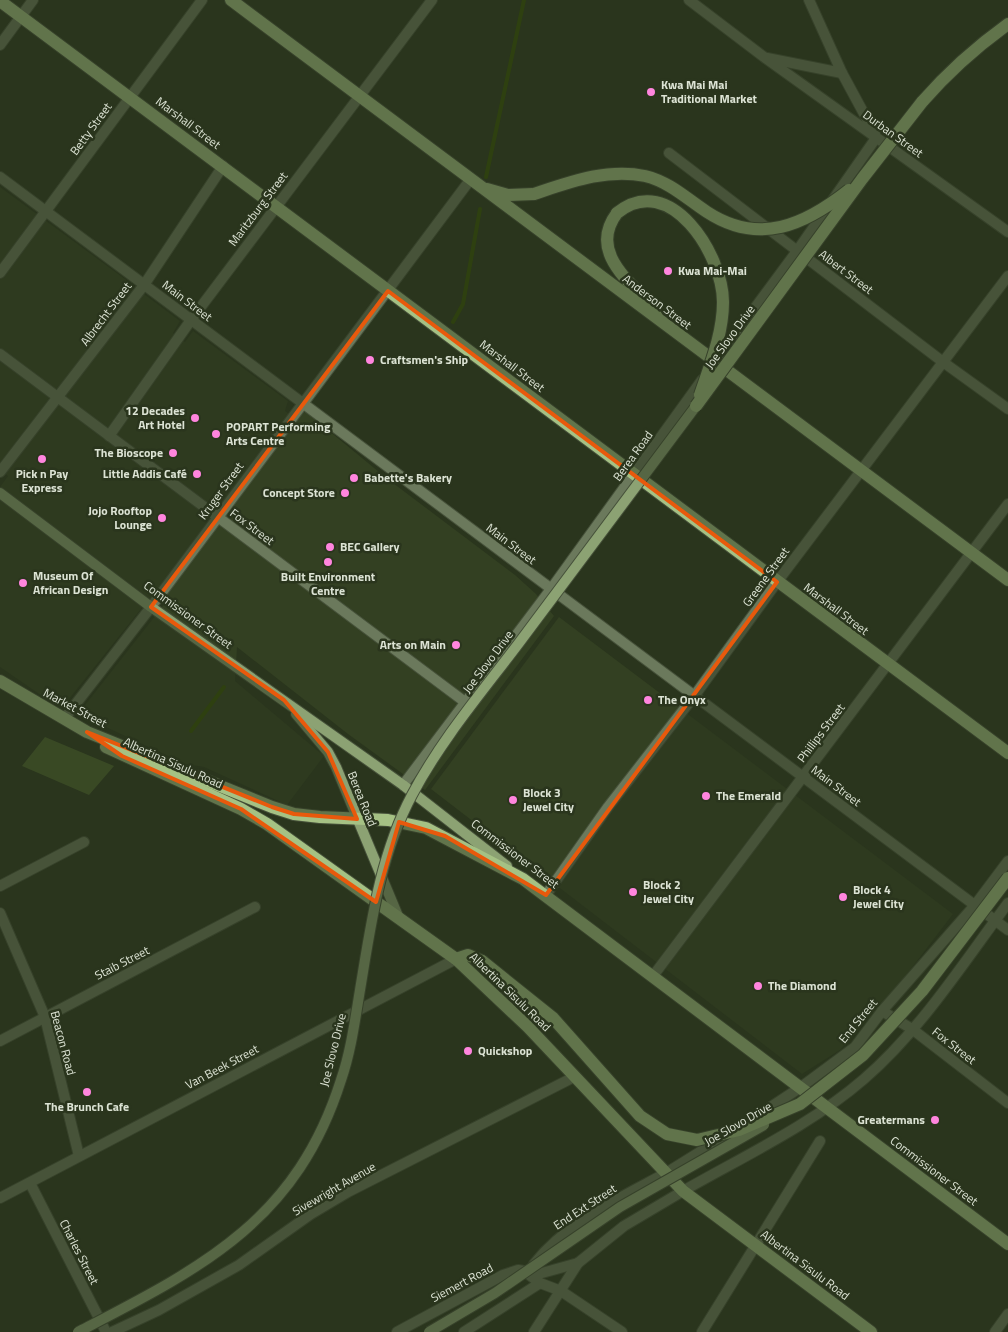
<svg xmlns="http://www.w3.org/2000/svg" width="1008" height="1332" font-family="'Titillium Web',sans-serif">
<rect width="100%" height="100%" fill="#2a351d"/>
<g fill="#334022">
<path d="M0 187 129 282 126 292 137 300 144 294 180 321 173 333 185 342 193 331 288 401 285 411 297 420 305 411 385 477 515 575 536 594 554 616 425 790 348 734 237 647 235 681 324 756 287 805 204 767 185 764 78 714 170 597 157 589 61 709 0 667V487L8 476 0 470Z"/>
<path d="M559 617 953 914 894 991 840 1050 802 1074 431 789Z"/>
</g>
<path fill="#4c622e" d="M45 737 114 766 89 795 22 766Z"/>
<g fill="none" stroke-linecap="round" stroke-linejoin="round">
<g stroke="#344f00" stroke-width="4">
<path d="M486 177 524 0"/>
<path d="M453 322 463 304 480 209"/>
<path d="M191 731 224 687"/>
</g>
<g stroke="#46513a" stroke-width="12">
<g id="minor">
<path d="M689 0 764 57 1008 232"/>
<path d="M809 0 842 73 875 134"/>
<path d="M0 45 33 0"/>
<path d="M767 58 842 73"/>
<path d="M669 153 943 362 1008 409"/>
<path d="M0 177 1008 930"/>
<path d="M0 273 202 0"/>
<path d="M0 354 465 702"/>
<path d="M712 366 797 251 876 138"/>
<path d="M109 436 191 320 432 0"/>
<path d="M0 472 144 285 223 166"/>
<path d="M64 719 151 607 470 180"/>
<path d="M403 785 551 589 702 380"/>
<path d="M0 886 84 842"/>
<path d="M546 895 608 807 695 695 777 582 1008 276"/>
<path d="M0 913 45 1017 79 1156"/>
<path d="M653 976 1008 504"/>
<path d="M882 1011 912 1029 1008 1103"/>
<path d="M0 1041 255 907"/>
<path d="M30 1183 106 1332"/>
<path d="M0 1198 456 959"/>
<path d="M534 1264C567 1222 620 1198 666 1173"/>
<path d="M531 1276 578 1263"/>
<path d="M112 1332 159 1310 239 1265 311 1214 348 1192 574 1077"/>
<path d="M397 1332 503 1275 518 1270 524 1271 540 1283 561 1291 622 1332"/>
<path d="M464 1332 540 1283"/>
<path d="M534 1332 578 1263 624 1226 683 1191"/>
<path d="M702 1332 820 1141"/>
<path d="M995 1332 1008 1314"/>
</g>
</g>
<g stroke="#46513a" stroke-width="12">
<g id="tertiary">
<path d="M748 1122 801 1087 855 1047 882 1011 975 905 1008 861"/>
<path d="M666 1173 727 1135"/>
<path d="M683 1191C744 1156 811 1125 864 1079 920 1031 964 962 1008 903"/>
</g>
</g>
<g stroke="#46513a" stroke-width="12">
<g id="secondary">
<path d="M0 493 151 607 403 785 507 866"/>
<path d="M296 714 328 752 336 767 398 916"/>
</g>
</g>
<g stroke="#46513a" stroke-width="14">
<g id="primary">
<path d="M231 0 1008 580"/>
<path d="M0 1 1008 753"/>
<path d="M922 102C948 72 976 47 1008 24"/>
<path d="M487 189 508 195 534 194"/>
<path d="M617 213C587 253 632 283 657 312"/>
<path d="M0 681 87 732 272 807 294 814 320 817 388 820 426 828 523 879 1008 1244"/>
<path d="M106 747 241 809 267 824 456 959 528 1027 683 1191 871 1332"/>
<path d="M456 959 468 955 482 961"/>
</g>
</g>
<use href="#minor" stroke="#6b795c" stroke-width="10"/>
<use href="#tertiary" stroke="#6b795c" stroke-width="10"/>
<use href="#secondary" stroke="#8ca273" stroke-width="10"/>
<use href="#primary" stroke="#a5c184" stroke-width="12"/>
<g stroke="#46513a" stroke-width="12" stroke-linecap="butt">
<g id="secondary-bridge">
<path d="M78 1332C201 1268 296 1222 341 1080 351 1051 355 1020 360 990 371 924 380 855 412 795 441 740 482 692 519 643 578 564 637 485 696 406"/>
<path d="M429 1332 495 1293 620 1207 764 1125"/>
</g>
</g>
<g stroke="#46513a" stroke-width="14" stroke-linecap="butt">
<g id="primary-bridge">
<path d="M534 194C570 182 607 168 645 176 670 182 687 199 707 212 759 246 805 225 849 190"/>
<path d="M617 213C670 170 723 255 723 302 723 334 710 365 700 395"/>
<path d="M696 406 862 179 922 102"/>
<path d="M482 961 553 1018 640 1116 667 1134 697 1140 739 1130 800 1104 863 1055 922 991 1008 878"/>
</g>
</g>
<use href="#secondary-bridge" stroke="#8ca273" stroke-width="10"/>
<use href="#primary-bridge" stroke="#a5c184" stroke-width="12"/>
</g>
<path d="M0 0H1008V1332H0ZM388 291 777 582 546 895 445 836 399 822 376 902 241 809 122 756 87 732 272 807 294 814 357 819 328 752 284 700 151 607Z" fill="#2a351d" fill-opacity=".55" fill-rule="evenodd"/>
<path fill="none" stroke="#e8590c" stroke-width="4" stroke-linejoin="round" d="M388 291 777 582 546 895 445 836 399 822 376 902 241 809 122 756 87 732 272 807 294 814 357 819 328 752 284 700 151 607Z"/>
<g fill="#ff85de" stroke="#2a351d" stroke-width="2">
<circle cx="651" cy="92" r="5"/>
<circle cx="668" cy="271" r="5"/>
<circle cx="370" cy="360" r="5"/>
<circle cx="195" cy="418" r="5"/>
<circle cx="216" cy="434" r="5"/>
<circle cx="173" cy="453" r="5"/>
<circle cx="42" cy="459" r="5"/>
<circle cx="197" cy="474" r="5"/>
<circle cx="354" cy="478" r="5"/>
<circle cx="345" cy="493" r="5"/>
<circle cx="162" cy="518" r="5"/>
<circle cx="330" cy="547" r="5"/>
<circle cx="328" cy="562" r="5"/>
<circle cx="23" cy="583" r="5"/>
<circle cx="456" cy="645" r="5"/>
<circle cx="648" cy="700" r="5"/>
<circle cx="706" cy="796" r="5"/>
<circle cx="513" cy="800" r="5"/>
<circle cx="633" cy="892" r="5"/>
<circle cx="843" cy="897" r="5"/>
<circle cx="758" cy="986" r="5"/>
<circle cx="468" cy="1051" r="5"/>
<circle cx="87" cy="1092" r="5"/>
<circle cx="935" cy="1120" r="5"/>
</g>
<g text-anchor="middle" stroke-width="5" stroke-linejoin="round" paint-order="stroke">
<g font-size="12" font-weight="bold" fill="#dce3d4" stroke="#2a351d" text-anchor="start">
<text x="661" y="89">Kwa Mai Mai<tspan x="661" dy="14">Traditional Market</tspan></text>
<text x="678" y="275">Kwa Mai-Mai</text>
<text x="380" y="364">Craftsmen's Ship</text>
<text x="185" y="415" text-anchor="end">12 Decades<tspan x="185" dy="14">Art Hotel</tspan></text>
<text x="226" y="431">POPART Performing<tspan x="226" dy="14">Arts Centre</tspan></text>
<text x="163" y="457" text-anchor="end">The Bioscope</text>
<text x="42" y="478" text-anchor="middle">Pick n Pay<tspan x="42" dy="14">Express</tspan></text>
<text x="187" y="478" text-anchor="end">Little Addis Café</text>
<text x="364" y="482">Babette's Bakery</text>
<text x="335" y="497" text-anchor="end">Concept Store</text>
<text x="152" y="515" text-anchor="end">Jojo Rooftop<tspan x="152" dy="14">Lounge</tspan></text>
<text x="340" y="551">BEC Gallery</text>
<text x="33" y="580">Museum Of<tspan x="33" dy="14">African Design</tspan></text>
<text x="328" y="581" text-anchor="middle">Built Environment<tspan x="328" dy="14">Centre</tspan></text>
<text x="446" y="649" text-anchor="end">Arts on Main</text>
<text x="658" y="704">The Onyx</text>
<text x="523" y="797">Block 3<tspan x="523" dy="14">Jewel City</tspan></text>
<text x="716" y="800">The Emerald</text>
<text x="643" y="889">Block 2<tspan x="643" dy="14">Jewel City</tspan></text>
<text x="853" y="894">Block 4<tspan x="853" dy="14">Jewel City</tspan></text>
<text x="768" y="990">The Diamond</text>
<text x="478" y="1055">Quickshop</text>
<text x="87" y="1111" text-anchor="middle">The Brunch Cafe</text>
<text x="925" y="1124" text-anchor="end">Greatermans</text>
</g>
<g font-size="12" fill="#dce3d4" stroke="#2a351d">
<text transform="translate(188 123) rotate(37)" y="4">Marshall Street</text>
<text transform="translate(91 129) rotate(-54)" y="4">Betty Street</text>
<text transform="translate(893 134) rotate(36)" y="4">Durban Street</text>
<text transform="translate(258 209) rotate(-53)" y="4">Maritzburg Street</text>
<text transform="translate(846 272) rotate(37)" y="4">Albert Street</text>
<text transform="translate(187 301) rotate(37)" y="4">Main Street</text>
<text transform="translate(657 302) rotate(37)" y="4">Anderson Street</text>
<text transform="translate(106 314) rotate(-53)" y="4">Albrecht Street</text>
<text transform="translate(730 337) rotate(-54)" y="4">Joe Slovo Drive</text>
<text transform="translate(512 366) rotate(37)" y="4">Marshall Street</text>
<text transform="translate(633 456) rotate(-54)" y="4">Berea Road</text>
<text transform="translate(221 491) rotate(-54)" y="4">Kruger Street</text>
<text transform="translate(252 527) rotate(37)" y="4">Fox Street</text>
<text transform="translate(511 544) rotate(37)" y="4">Main Street</text>
<text transform="translate(766 577) rotate(-54)" y="4">Greene Street</text>
<text transform="translate(836 609) rotate(37)" y="4">Marshall Street</text>
<text transform="translate(188 615) rotate(36)" y="4">Commissioner Street</text>
<text transform="translate(488 662) rotate(-53)" y="4">Joe Slovo Drive</text>
<text transform="translate(75 708) rotate(28)" y="4">Market Street</text>
<text transform="translate(821 733) rotate(-53)" y="4">Phillips Street</text>
<text transform="translate(173 763) rotate(24)" y="4">Albertina Sisulu Road</text>
<text transform="translate(836 786) rotate(37)" y="4">Main Street</text>
<text transform="translate(362 799) rotate(68)" y="4">Berea Road</text>
<text transform="translate(515 854) rotate(37)" y="4">Commissioner Street</text>
<text transform="translate(122 963) rotate(-27)" y="4">Staib Street</text>
<text transform="translate(510 992) rotate(44)" y="4">Albertina Sisulu Road</text>
<text transform="translate(858 1021) rotate(-51)" y="4">End Street</text>
<text transform="translate(63 1043) rotate(75)" y="4">Beacon Road</text>
<text transform="translate(954 1046) rotate(38)" y="4">Fox Street</text>
<text transform="translate(333 1050) rotate(-76)" y="4">Joe Slovo Drive</text>
<text transform="translate(222 1067) rotate(-28)" y="4">Van Beek Street</text>
<text transform="translate(738 1124) rotate(-30)" y="4">Joe Slovo Drive</text>
<text transform="translate(934 1171) rotate(37)" y="4">Commissioner Street</text>
<text transform="translate(334 1189) rotate(-30)" y="4">Sivewright Avenue</text>
<text transform="translate(585 1207) rotate(-33)" y="4">End Ext Street</text>
<text transform="translate(79 1252) rotate(63)" y="4">Charles Street</text>
<text transform="translate(805 1265) rotate(37)" y="4">Albertina Sisulu Road</text>
<text transform="translate(462 1283) rotate(-28)" y="4">Siemert Road</text>
</g>
</g>
</svg>
